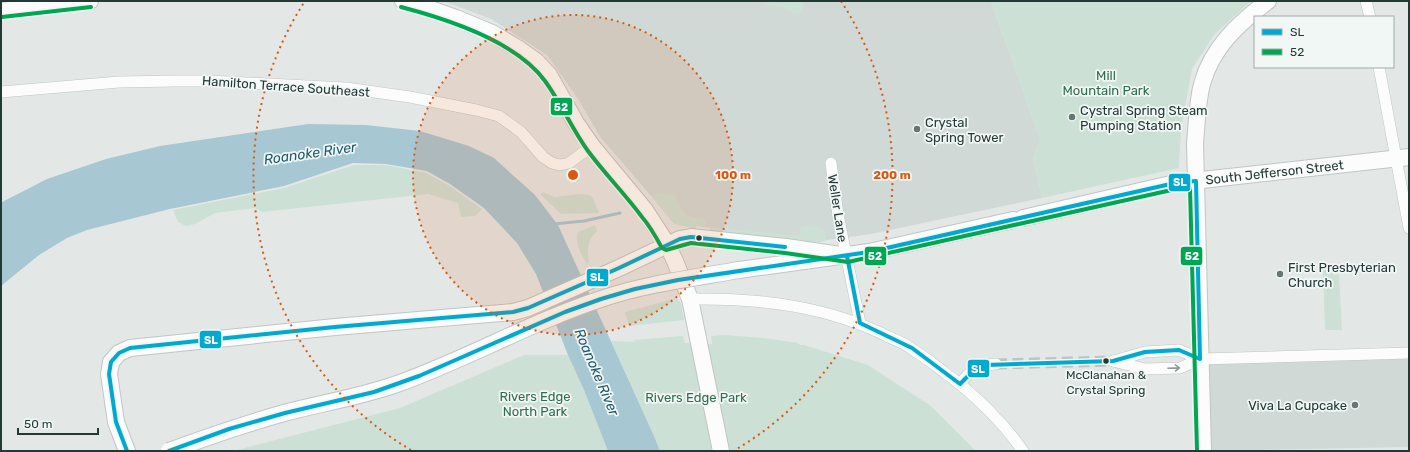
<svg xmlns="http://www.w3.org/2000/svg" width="1410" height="452" font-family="Rubik,sans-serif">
<rect width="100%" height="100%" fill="#e3e8e6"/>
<g fill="#d1d9d6">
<path d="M443 1H991L1040 139 1033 159 1042 198 871 234 820 241 678 224 671 219 601 138 578 99 547 55 491 19Z"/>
<path d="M1409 353V447L1203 451 1200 359Z"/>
</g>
<g fill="#cde0d5">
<path d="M758 1H803V7L802 12 798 14H794L782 7 769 6Z"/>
<path d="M991 1H1252L1242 9 1215 34 1192 69 1181 129 1179 168 1042 198 1033 159 1040 139Z"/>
<path d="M354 165H386L426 173 448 185 482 209 475 216 461 217 458 203 428 194 262 212 255 208 215 213 195 224 186 226 178 222 173 210 284 188Z"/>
<path d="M543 192 554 197 579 194 590 195 593 198 599 213 561 214 540 194Z"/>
<path d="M657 193 675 195C680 215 687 217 705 219L706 226 696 225V229L674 224 652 197Z"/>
<path d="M595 225 597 231C587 241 587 249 589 263L587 264C581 254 574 243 578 232Z"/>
<path d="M801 225 803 227C814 222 828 226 826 240L822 242H812L711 232 710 230V227L800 236Z"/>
<path d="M1323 268H1328L1334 275 1339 274 1342 330H1325Z"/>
<path d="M677 298 681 304 684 320 629 326 625 312Z"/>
<path d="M725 335 764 338 798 343 800 345H804L868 365 931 406 976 451H660L654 436 611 341 636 342 634 340 683 336 685 343 712 344 711 336Z"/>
<path d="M524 355H568L584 390 608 451H233L400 408Z"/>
</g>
<path fill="#a7c7d3" d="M308 124 366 125 420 131 469 146 494 158 535 195 558 225 654 436 660 451H608L584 390 568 355 536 274 517 243 484 208 450 184 427 171 386 164 353 163 284 186 170 209 87 230 67 238 39 255 1 286V203L4 201 47 179 106 159 160 146Z"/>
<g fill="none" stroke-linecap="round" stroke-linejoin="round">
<path stroke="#a7c7d3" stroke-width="3" d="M553 224 584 221 620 213"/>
<path stroke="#bdc5c3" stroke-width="11" stroke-dasharray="11 5.5" stroke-linecap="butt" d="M996 364 1113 361"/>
<g stroke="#c0c5c3" stroke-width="12">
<g id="street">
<path d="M1366 1 1370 17"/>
<path d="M1379 67 1409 228"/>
<path d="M1 92 119 82 175 81H209L346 88 410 97 476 110 499 116 521 132 543 157 552 163 560 165 569 163 592 146"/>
<path d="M831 163 838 215 860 323"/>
<path d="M690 299C760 298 828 306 891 338 898 341 906 344 912 349 923 356 934 364 944 372 973 393 1003 422 1023 451"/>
<path d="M1113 361 1145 369 1180 368 1200 359 1409 353"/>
<path d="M1114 361 1145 352 1179 350 1200 359"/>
<path d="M960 384C971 369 978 365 996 364"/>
</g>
</g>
<g stroke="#c0c6c4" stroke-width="18">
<g id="secondary">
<path d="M403 1 422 6 456 18 492 33 519 49 536 61 549 75 576 123 592 146 645 210 667 244 675 261 690 299 721 451"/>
<path d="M1 11 90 1"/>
<path id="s1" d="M1023 218 1175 183 1409 157"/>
<path d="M739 270 869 252 1013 220"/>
<path d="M127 451 116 422 109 374 111 362 119 353 130 348 335 327 513 312 528 308 619 268 680 239 691 237 786 247 847 256"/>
<path d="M1203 451 1195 143C1197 123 1197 103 1202 84 1212 47 1239 23 1268 1"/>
</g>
</g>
<use href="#street" stroke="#fbfcfb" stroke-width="11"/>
<use href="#secondary" stroke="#fbfcfb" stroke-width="16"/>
<g stroke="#c0c6c4" stroke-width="18" stroke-linecap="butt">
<path id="secondary-bridge" d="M169 451C207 437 245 424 284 413 322 403 360 397 397 384 467 359 531 322 601 299 645 284 693 278 739 270"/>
</g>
<use href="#secondary-bridge" stroke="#fbfcfb" stroke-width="16"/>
<g stroke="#f1f7f5" stroke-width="7">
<g id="bus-1">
<path d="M127 451 116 422 109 374 111 362 119 353 130 348 335 327 513 312 528 308 619 268 680 239 691 237 785 247"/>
<path d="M169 451 229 429 285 413 374 392 419 376 565 312 601 299 635 289 678 280 869 252 1175 183 1196 181 1200 359 1179 350 1145 352 1113 361 986 365 972 372 960 384 912 348 860 323 847 256"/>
</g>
</g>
<g stroke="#f1f7f5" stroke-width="7">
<g id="bus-2">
<path d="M401 7C447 19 517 42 545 81 561 103 572 129 588 151 605 174 625 194 642 217 650 226 656 237 662 248L666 250 691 243 785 253 848 262 1176 189 1190 188 1197 451"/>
<path d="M2 17 91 7"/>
</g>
</g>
<use href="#bus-1" stroke="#00a9ce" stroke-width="4"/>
<use href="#bus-2" stroke="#00a651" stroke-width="4"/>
</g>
<defs><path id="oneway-shaft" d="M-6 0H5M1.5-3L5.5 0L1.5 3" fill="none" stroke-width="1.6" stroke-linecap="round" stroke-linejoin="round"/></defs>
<use stroke="#8f9a98" href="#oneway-shaft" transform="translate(1174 368) rotate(-2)"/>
<circle cx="573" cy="175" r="160" fill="#de570e" fill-opacity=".12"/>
<g fill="none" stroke="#de570e" stroke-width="2" stroke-dasharray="2 4">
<circle cx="573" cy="175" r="160"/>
<path d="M411 450A319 319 0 0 1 305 1M841 1A319 319 0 0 1 735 450"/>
</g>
<g fill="#667674" stroke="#f1f7f5" stroke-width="1.5">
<circle cx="1072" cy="117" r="4"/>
<circle cx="917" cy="129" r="4"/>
<circle cx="1280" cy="274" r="4"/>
<circle cx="1355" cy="405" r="4"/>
</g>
<g fill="#233936" stroke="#f1f7f5" stroke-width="1.5">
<circle cx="699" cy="238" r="3.5"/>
<circle cx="1106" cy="361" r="3.5"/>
</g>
<g text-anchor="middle" stroke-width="3.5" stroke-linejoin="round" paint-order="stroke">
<g font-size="12" fill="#233936" stroke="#f1f7f5">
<text x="1106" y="379">McClanahan &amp;<tspan x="1106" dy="15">Crystal Spring</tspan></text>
</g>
<g font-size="13" fill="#306c4f" stroke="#f1f7f5">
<text x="1106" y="80">Mill<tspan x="1106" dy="15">Mountain Park</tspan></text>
<text x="535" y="401">Rivers Edge<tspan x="535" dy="15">North Park</tspan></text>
<text x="696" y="402">Rivers Edge Park</text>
</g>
<g font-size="13" fill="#233936" stroke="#f1f7f5">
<text transform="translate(286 86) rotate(4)" y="5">Hamilton Terrace Southeast</text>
<text dy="5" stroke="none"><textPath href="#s1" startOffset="256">South Jefferson Street</textPath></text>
<text transform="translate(838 208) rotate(81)" y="5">Weller Lane</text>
</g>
<g font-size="13" fill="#233936" stroke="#f1f7f5" text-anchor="start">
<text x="1080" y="115">Cystral Spring Steam<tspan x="1080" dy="15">Pumping Station</tspan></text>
<text x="925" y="127">Crystal<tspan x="925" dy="15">Spring Tower</tspan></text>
<text x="1288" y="272">First Presbyterian<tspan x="1288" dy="15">Church</tspan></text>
<text x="1347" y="410" text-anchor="end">Viva La Cupcake</text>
</g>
<g font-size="14" font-style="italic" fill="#225970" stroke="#f1f7f5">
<text transform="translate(310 153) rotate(-8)" y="5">Roanoke River</text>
<text transform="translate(597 372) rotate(67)" y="5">Roanoke River</text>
</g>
</g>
<circle cx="573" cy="175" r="6" fill="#de570e" stroke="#f1f7f5" stroke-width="2"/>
<g font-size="12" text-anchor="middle" font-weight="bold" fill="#de570e" stroke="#f1f7f5" stroke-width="3.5" stroke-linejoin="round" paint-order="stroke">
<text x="733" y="179">100 m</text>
<text x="892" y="179">200 m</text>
</g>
<g stroke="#f1f7f5" stroke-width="1.5">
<rect x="550" y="97" width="23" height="19" rx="4" fill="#00a651"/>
<rect x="1168" y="173" width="23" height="19" rx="4" fill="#00a9ce"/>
<rect x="1180" y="246" width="23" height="20" rx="4" fill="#00a651"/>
<rect x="864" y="246" width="23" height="20" rx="4" fill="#00a651"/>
<rect x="586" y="268" width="23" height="19" rx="4" fill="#00a9ce"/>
<rect x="199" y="330" width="23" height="19" rx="4" fill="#00a9ce"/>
<rect x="967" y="359" width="23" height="19" rx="4" fill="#00a9ce"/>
</g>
<g font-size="11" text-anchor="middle" font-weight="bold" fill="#fff">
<text x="561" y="111">52</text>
<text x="1180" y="186">SL</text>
<text x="1192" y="260">52</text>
<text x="875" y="260">52</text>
<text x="597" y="281">SL</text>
<text x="211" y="344">SL</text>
<text x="978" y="373">SL</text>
</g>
<rect width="1410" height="452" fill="none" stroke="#233936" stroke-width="4"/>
<rect x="1254" y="16" width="140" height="52" fill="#f1f7f5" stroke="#9faba9"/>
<rect x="1262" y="29" width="20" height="6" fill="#00a9ce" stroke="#9faba9"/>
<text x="1290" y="36" font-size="12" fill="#233936">SL</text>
<rect x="1262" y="49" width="20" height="6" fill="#00a651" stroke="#9faba9"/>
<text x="1290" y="56" font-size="12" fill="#233936">52</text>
<path d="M18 428v6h80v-6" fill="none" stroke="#233936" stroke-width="2"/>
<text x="24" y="428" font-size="12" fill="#233936" stroke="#f1f7f5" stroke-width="3" paint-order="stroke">50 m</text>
</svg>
